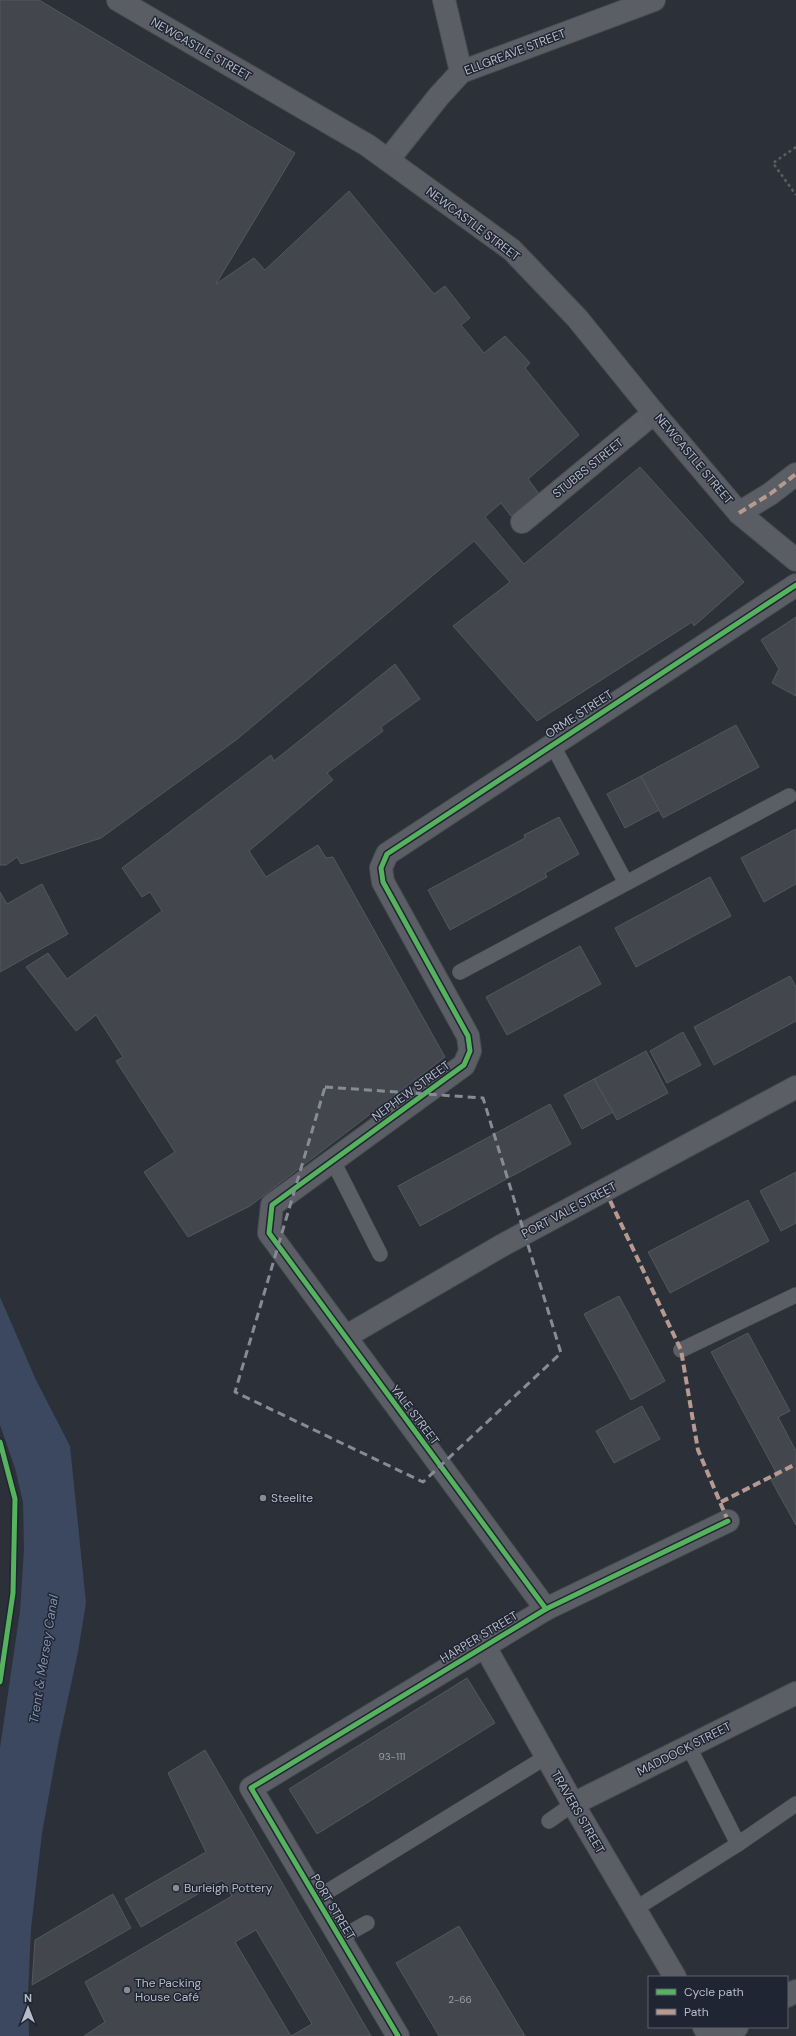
<svg xmlns="http://www.w3.org/2000/svg" width="796" height="2036" font-family="'DM Sans',sans-serif">
<rect width="100%" height="100%" fill="#2c3038"/>
<path fill="#3c4860" d="M0 1297 36 1380 70 1446 86 1603 78 1652 59 1740 42 1833 31 1929 28 1995 29 2036H0V1748L20 1611 24 1549 23 1502 15 1468 0 1425Z"/>
<g fill="#43464c" stroke="#54575f">
<path d="M0 0H39L295 153 216 284 254 258 265 270 349 191 434 294 445 286 470 318 461 325 484 353 505 336 530 363 525 368 579 435 528 479 540 495 511 516 501 503 485 517 524 564 640 467 744 582 694 626 692 622 537 721 453 626 510 582 474 541 236 740 101 838 21 864 17 857 6 865H0Z"/>
<path d="M796 617V696L772 683 779 669 761 640Z"/>
<path d="M395 664 420 699 381 727 383 731 327 773 333 780 249 851 266 877 318 845 326 858 333 857 445 1057 250 1206 188 1237 144 1172 175 1152 116 1061 123 1057 96 1015 76 1031 26 967 48 953 67 979 162 911 150 892 142 897 122 868 271 755 274 761Z"/>
<path d="M736 725 759 767 663 818 641 776Z"/>
<path d="M641 776 659 810 625 828 607 794Z"/>
<path d="M559 817 579 854 545 873 547 877 450 930 428 890 525 838 524 835Z"/>
<path d="M796 829V884L764 902 741 858Z"/>
<path d="M710 877 731 916 636 967 615 928Z"/>
<path d="M42 884 68 934 0 972V892L7 904Z"/>
<path d="M580 946 601 984 507 1035 486 997Z"/>
<path d="M790 976 796 987V1021L714 1065 694 1027Z"/>
<path d="M683 1032 701 1065 667 1083 650 1051Z"/>
<path d="M646 1051 668 1093 617 1120 594 1079Z"/>
<path d="M594 1079 613 1112 582 1129 564 1095Z"/>
<path d="M550 1104 571 1144 420 1226 398 1186Z"/>
<path d="M796 1172V1223L781 1231 760 1191Z"/>
<path d="M748 1200 769 1241 670 1293 648 1252Z"/>
<path d="M619 1296 665 1381 631 1400 584 1314Z"/>
<path d="M748 1333 790 1411 778 1417 796 1451V1525L771 1480 778 1476 711 1352Z"/>
<path d="M642 1406 660 1439 614 1463 596 1431Z"/>
<path d="M467 1678 495 1723 317 1834 289 1789Z"/>
<path d="M205 1750 222 1779 371 2036H291L312 2024 256 1930 235 1942 291 2036H84L105 2022 85 1982 232 1896 222 1880 141 1927 125 1899 206 1852 168 1773Z"/>
<path d="M113 1894 131 1928 32 1985 35 1940Z"/>
<path d="M459 1926 525 2036H439L396 1963Z"/>
</g>
<g fill="none" stroke-linecap="round" stroke-linejoin="round">
<g stroke="#4a4c53" stroke-width="16">
<g id="service">
<path d="M552 744 626 883"/>
<path d="M460 972 789 796"/>
<path d="M333 1161 380 1254"/>
<path d="M681 1350 796 1295"/>
<path d="M689 1747 738 1844"/>
<path d="M549 1821 573 1804"/>
<path d="M317 1898 546 1757"/>
<path d="M635 1909 738 1844 796 1804"/>
<path d="M340 1938 367 1923"/>
</g>
</g>
<g stroke="#4a4c53" stroke-width="24">
<path id="pedestrian" d="M739 513 770 494 796 474"/>
</g>
<g stroke="#4a4c53" stroke-width="24">
<g id="minor">
<path d="M444 0 461 72"/>
<path d="M388 160 439 96 461 72 654 0"/>
<path d="M522 522 654 413"/>
<path d="M345 1337 501 1246 796 1087"/>
<path d="M546 1609 269 1233 272 1205 464 1065 470 1051 468 1036 383 882 381 868 387 854 796 585"/>
<path d="M484 1645 573 1804 675 1977"/>
<path d="M573 1804 796 1693"/>
<path d="M787 1996 796 1991"/>
<path d="M704 2027 709 2036"/>
<path d="M398 2036 251 1788 546 1609 728 1521"/>
<path d="M723 2036 737 2027"/>
</g>
</g>
<g stroke="#4a4c53" stroke-width="24">
<path id="secondary" d="M118 0 367 145 512 250 577 318 654 413 739 513 796 560"/>
</g>
<path stroke="#595e63" stroke-width="2.5" stroke-dasharray="3 3" stroke-linecap="butt" d="M796 147 773 163 796 195"/>
<use href="#service" stroke="#5c5e66" stroke-width="15"/>
<use href="#pedestrian" stroke="#5c5e66" stroke-width="22"/>
<use href="#minor" stroke="#5c5e66" stroke-width="22"/>
<use href="#secondary" stroke="#5a5d64" stroke-width="22"/>
<g stroke="#b69a8f" stroke-width="4" stroke-dasharray="8 4" stroke-linecap="butt">
<path d="M739 513 770 494 796 474"/>
<path d="M605 1190 681 1350 698 1450 728 1521"/>
<path d="M721 1502 796 1464"/>
</g>
<g stroke="#1f2532" stroke-width="8">
<g id="cycleway">
<path d="M0 1442 15 1499 13 1593 0 1682"/>
<path d="M546 1609 269 1233 272 1205 464 1065 470 1051 468 1036 383 882 381 868 387 854 796 585"/>
<path d="M398 2036 251 1788 546 1609 728 1521"/>
</g>
</g>
<use href="#cycleway" stroke="#56b35d" stroke-width="5"/>
</g>
<path fill="none" stroke="#868b96" stroke-width="3" stroke-dasharray="8 5" stroke-linejoin="round" d="M325 1087 483 1098 561 1353 423 1482 235 1392Z"/>
<g fill="#868b96" stroke="#1f2532" stroke-width="1.5">
<circle cx="263" cy="1498" r="4"/>
<circle cx="176" cy="1888" r="4"/>
<circle cx="127" cy="1990" r="4"/>
</g>
<g text-anchor="middle" stroke-width="3" stroke-linejoin="round" paint-order="stroke">
<g font-size="10" fill="#9a9ea9">
<text x="392" y="1760">93-111</text>
<text x="460" y="2003">2-66</text>
</g>
<g font-size="12" fill="#b7bcc8" stroke="#1f2532">
<text transform="translate(201 49) rotate(30)" y="4">NEWCASTLE STREET</text>
<text transform="translate(515 52) rotate(-21)" y="4">ELLGREAVE STREET</text>
<text transform="translate(473 224) rotate(37)" y="4">NEWCASTLE STREET</text>
<text transform="translate(694 459) rotate(50)" y="4">NEWCASTLE STREET</text>
<text transform="translate(588 468) rotate(-39)" y="4">STUBBS STREET</text>
<text transform="translate(579 714) rotate(-33)" y="4">ORME STREET</text>
<text transform="translate(411 1091) rotate(-36)" y="4">NEPHEW STREET</text>
<text transform="translate(569 1210) rotate(-28)" y="4">PORT VALE STREET</text>
<text transform="translate(415 1415) rotate(53)" y="4">YALE STREET</text>
<text transform="translate(479 1637) rotate(-31)" y="4">HARPER STREET</text>
<text transform="translate(684 1749) rotate(-27)" y="4">MADDOCK STREET</text>
<text transform="translate(578 1812) rotate(60)" y="4">TRAVERS STREET</text>
<text transform="translate(333 1907) rotate(59)" y="4">PORT STREET</text>
</g>
<g font-size="12" fill="#b7bcc8" stroke="#1f2532" text-anchor="start">
<text x="271" y="1502">Steelite</text>
<text x="184" y="1892">Burleigh Pottery</text>
<text x="135" y="1987">The Packing<tspan x="135" dy="14">House Café</tspan></text>
</g>
<g font-size="13" font-style="italic" fill="#818fad" stroke="#1f2532">
<text transform="translate(43 1659) rotate(-81)" y="5">Trent &amp; Mersey Canal</text>
</g>
</g>
<rect x="648" y="1976" width="140" height="52" fill="#1f2532" stroke="#5c616e"/>
<rect x="656" y="1989" width="20" height="6" fill="#56b35d" stroke="#5c616e"/>
<text x="684" y="1996" font-size="12" fill="#b7bcc8">Cycle path</text>
<rect x="656" y="2009" width="20" height="6" fill="#b69a8f" stroke="#5c616e"/>
<text x="684" y="2016" font-size="12" fill="#b7bcc8">Path</text>
<g transform="translate(28 2008)" stroke="#1f2532" stroke-width="3" paint-order="stroke">
<path d="M0-3L7 15L0 10L-7 15Z" fill="#b7bcc8"/>
<text y="-6" font-size="11" font-weight="bold" text-anchor="middle" fill="#b7bcc8">N</text>
</g>
</svg>
